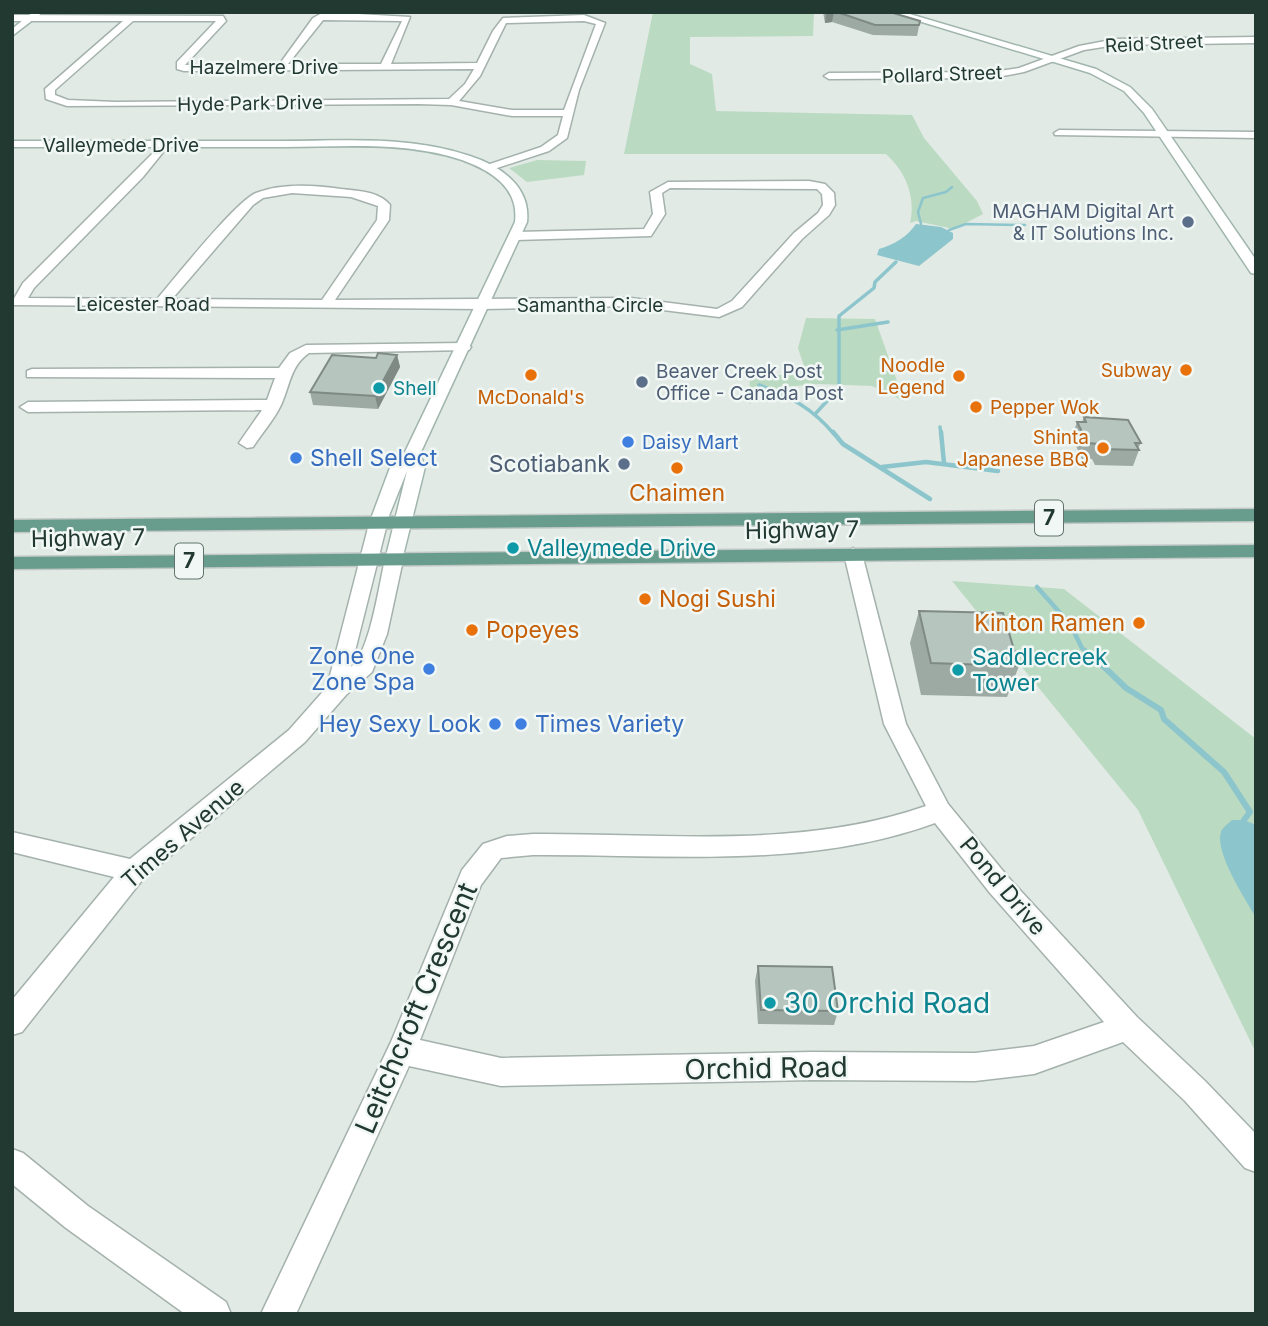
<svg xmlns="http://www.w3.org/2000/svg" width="1268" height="1326" font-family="Inter,sans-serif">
<rect width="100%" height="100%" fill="#e1eae5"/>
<g fill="#bbdac2">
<path d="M653 12H814L813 36 690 37V64L712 74 716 111 912 115 924 138 977 201 983 214 954 229 916 221 910 223C916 197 906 172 886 154H624Z"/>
<path d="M537 160 586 161 584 175 527 182 509 168Z"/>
<path d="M806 318 875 319 904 401 872 386 820 384 781 387 749 404 750 375H807L798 348Z"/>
<path d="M952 581 1064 589 1256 739V1053L1138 810Z"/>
</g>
<g fill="#8cc5cb">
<path d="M916 224 941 227 953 233V239L919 266 877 255 879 249C894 245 908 236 916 224Z"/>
<path d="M1232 820H1244L1256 825V918C1246 900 1214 852 1221 832 1222 828 1228 824 1232 820Z"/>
</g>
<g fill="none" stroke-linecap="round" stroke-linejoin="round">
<g stroke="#8cc5cb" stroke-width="2.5">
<path d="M921 224 918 212 923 198 946 192 952 187"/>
<path d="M949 230 966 224 1025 225"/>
</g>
<g stroke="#8cc5cb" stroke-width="3.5">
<path d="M837 330 888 322"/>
<path d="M759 385C791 397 812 408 834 434"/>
<path d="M816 413 839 388V316L874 288 875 282 896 262"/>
<path d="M940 427 941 434"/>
</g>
<g stroke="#8cc5cb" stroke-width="4.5">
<path d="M833 432 843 444 930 499"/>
<path d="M941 432 944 463"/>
<path d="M882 467 926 462 998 471"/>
<path d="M1037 587 1070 624 1082 648 1102 663"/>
</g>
<path stroke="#8cc5cb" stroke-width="6" d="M1099 662 1126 688 1161 710 1164 719 1224 772 1250 812 1244 820"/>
<g stroke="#a4b1ac" stroke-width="3">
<g id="street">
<path d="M324 12 410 17 391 64 477 63 493 31 503 18 584 15 605 23 579 90 567 138 549 151 488 171 482 168 484 166 541 147 558 135 563 116H512L451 105 418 104 67 106 46 99 45 89 123 21H12V15L223 16 226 21 185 65H279L313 18ZM323 20 402 21 381 64H288ZM133 21H216L177 62V69L184 71 474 69 465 84 449 99 116 102 68 100 55 95V90ZM584 21 596 24 564 110H512L459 101 480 76 506 23Z"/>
<path d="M1256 37V43L1116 45 1084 50 1024 72 992 78 829 79 824 76 829 73 992 72 1019 68 1079 46 1116 39Z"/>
<path d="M1059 130 1256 132V138L1055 135 1054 133Z"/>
<path d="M163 143 168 146 143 177 34 288 28 298 157 299C175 278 236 201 256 193 281 183 314 185 341 189 357 191 379 191 390 205L389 220 335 300 631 298 717 309 732 301 794 233 818 213 823 205 822 194 817 189 670 188 662 193 665 214 651 236 516 240 510 236 516 232 644 229 653 214 650 192 668 182 809 181 825 184 834 193 835 205 829 215 802 239 742 307 719 317 631 306 482 309 14 305 12 302 23 283ZM292 193 351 197 378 206 377 220 322 300 172 299 253 205 263 198Z"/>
<path d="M464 343 471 347 469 350 309 353C290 366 290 386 281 405 274 420 262 433 253 447L247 448 239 443 262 410 28 412 20 407 28 402 267 400 275 378 27 377V371L32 369 279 368 290 353 306 345Z"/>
<path d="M378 518 387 524 351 667C370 652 379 584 385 560L394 554 403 560 387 634 372 672 346 695 305 742 143 879 22 1032 12 1035V1000L114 877 12 852V832L130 859 289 730 327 687 369 524Z"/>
<path d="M853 548 862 554 906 724 948 804 1008 877 1137 1017 1205 1081 1256 1134V1172L1245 1168 1185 1101 1123 1042 1034 1074 975 1081 812 1080 501 1086 409 1066 296 1314H261L391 1042 462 870 483 844 507 836 533 834C664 833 800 850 926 806L884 724 844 554ZM935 823 990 893 1104 1022 1034 1046 975 1053 812 1052 501 1058 420 1040 481 885 501 858 533 855C669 854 806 870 935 823Z"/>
<path d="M12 1149 23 1153 88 1206 226 1302 231 1314H185L66 1228 12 1184Z"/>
</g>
</g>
<g stroke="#a0b5ad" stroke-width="3">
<g id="secondary">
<path d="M33 12H43L12 36V29Z"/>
<path d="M889 12H903L1096 69 1130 87 1152 109 1256 260V274L1251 273 1144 113 1124 91 1090 73Z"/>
<path d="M12 141C101 141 190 141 279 141 343 141 409 135 470 156 501 166 531 187 527 222L420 454 425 467 401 564 394 566 385 560 407 471 384 528H372L369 524 391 465 405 452 515 222C519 188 492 171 462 160 405 141 342 147 283 147 193 147 102 147 12 147Z"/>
</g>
</g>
<g stroke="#c1c8c6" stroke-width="3">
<g id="primary">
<path d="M1256 509V521L12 532V520Z"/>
<path d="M1256 545V557L12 569V557Z"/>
</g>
</g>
<use href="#street" fill="#fff" fill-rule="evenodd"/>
<use href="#secondary" fill="#fff" fill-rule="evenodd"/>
<use href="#primary" fill="#689c8c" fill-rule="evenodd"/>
</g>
<g fill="#9da9a3">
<path d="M823 12H890L920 21 917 36 873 35 832 22 825 23Z"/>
<path d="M397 355 400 367 378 409 313 405 310 392 376 358Z"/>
<path d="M1084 417 1141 443 1138 448 1139 450 1133 466 1095 465 1092 459H1082L1072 437 1077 422H1082Z"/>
<path d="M919 611 1019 666 1007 697 921 695 910 643Z"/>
<path d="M758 966 838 1011 834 1025 758 1024 755 981Z"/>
</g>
<g fill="#7f8a85">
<path d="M834 12 832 22 825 23 826 13Z"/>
<path d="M397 355 400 367 378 409 375 396Z"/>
</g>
<g fill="#b6c5be" stroke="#7f8a85" stroke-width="2">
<path d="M837 12H890L920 21 919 25H875Z"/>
<path d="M378 353 397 355 375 396 310 392 332 355 376 358Z"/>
<path d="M1084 417 1128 420 1141 443H1135L1139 450 1101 449 1098 444 1088 443 1077 422H1086Z"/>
<path d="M919 611 1003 613 1019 666 931 663Z"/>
<path d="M758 966 832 967 838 1011 761 1010Z"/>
</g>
<g fill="#5c6f8a" stroke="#f1f7f4" stroke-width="2.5">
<circle cx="1188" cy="222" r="7"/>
<circle cx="642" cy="382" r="7"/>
<circle cx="624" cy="464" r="7"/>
</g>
<g fill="#e8710a" stroke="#f1f7f4" stroke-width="2.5">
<circle cx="1186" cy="370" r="7"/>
<circle cx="531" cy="375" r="7"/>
<circle cx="959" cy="376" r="7"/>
<circle cx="976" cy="407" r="7"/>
<circle cx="1103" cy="448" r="7"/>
<circle cx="677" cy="468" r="7"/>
<circle cx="645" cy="599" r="7"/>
<circle cx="1139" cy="623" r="7"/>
<circle cx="472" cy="630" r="7"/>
</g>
<g fill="#0f9aa8" stroke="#f1f7f4" stroke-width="2.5">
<circle cx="379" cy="388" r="7"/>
<circle cx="513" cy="548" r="7"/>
<circle cx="958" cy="670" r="7"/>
<circle cx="770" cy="1003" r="7"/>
</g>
<g fill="#3f7fe0" stroke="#f1f7f4" stroke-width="2.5">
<circle cx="628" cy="442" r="7"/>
<circle cx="296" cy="458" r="7"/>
<circle cx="429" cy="669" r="7"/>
<circle cx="495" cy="724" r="7"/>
<circle cx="521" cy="724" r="7"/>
</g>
<g text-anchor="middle" stroke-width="5" stroke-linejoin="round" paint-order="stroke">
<g font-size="19" fill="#223932" stroke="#f1f7f4">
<text transform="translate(1154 43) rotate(-3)" y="7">Reid Street</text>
<text x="264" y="74">Hazelmere Drive</text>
<text transform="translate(942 74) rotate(-2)" y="7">Pollard Street</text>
<text transform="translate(250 103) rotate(-1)" y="7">Hyde Park Drive</text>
<text x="121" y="152">Valleymede Drive</text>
<text x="143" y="311">Leicester Road</text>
<text x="590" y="312">Samantha Circle</text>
</g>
<g font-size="19" fill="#4e5e75" stroke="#f1f7f4" text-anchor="end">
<text x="1174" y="218">MAGHAM Digital Art<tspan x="1174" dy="22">&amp; IT Solutions Inc.</tspan></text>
<text x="656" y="378" text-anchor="start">Beaver Creek Post<tspan x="656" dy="22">Office - Canada Post</tspan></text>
</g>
<g font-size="19" fill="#c56008" stroke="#f1f7f4" text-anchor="end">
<text x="945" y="372">Noodle<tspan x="945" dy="22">Legend</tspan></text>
<text x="1172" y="377">Subway</text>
<text x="531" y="404" text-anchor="middle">McDonald's</text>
<text x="990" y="414" text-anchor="start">Pepper Wok</text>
<text x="1089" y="444">Shinta<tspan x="1089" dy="22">Japanese BBQ</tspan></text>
</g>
<g font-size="19" fill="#0d838f" stroke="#f1f7f4" text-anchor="start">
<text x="393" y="395">Shell</text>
</g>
<g font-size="19" fill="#366cbe" stroke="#f1f7f4" text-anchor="start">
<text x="642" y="449">Daisy Mart</text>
</g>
<g fill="#f1f7f4" stroke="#60726c" stroke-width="2">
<rect x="1035" y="500.5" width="28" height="35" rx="5"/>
<rect x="175" y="543.5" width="28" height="35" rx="5"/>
</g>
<g font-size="21" font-weight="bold" fill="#223932">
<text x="1049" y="525">7</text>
<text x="189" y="568">7</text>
</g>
<g font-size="23" fill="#366cbe" stroke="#f1f7f4" text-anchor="start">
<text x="310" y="466">Shell Select</text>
<text x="415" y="664" text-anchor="end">Zone One<tspan x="415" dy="26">Zone Spa</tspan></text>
<text x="481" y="732" text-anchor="end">Hey Sexy Look</text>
<text x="535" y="732">Times Variety</text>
</g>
<g font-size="23" fill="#4e5e75" stroke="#f1f7f4" text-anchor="end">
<text x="610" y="472">Scotiabank</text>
</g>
<g font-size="23" fill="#c56008" stroke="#f1f7f4" text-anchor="start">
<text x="677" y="501" text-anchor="middle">Chaimen</text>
<text x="659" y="607">Nogi Sushi</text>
<text x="1125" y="631" text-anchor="end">Kinton Ramen</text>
<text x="486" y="638">Popeyes</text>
</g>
<g font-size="23" fill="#223932" stroke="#f1f7f4">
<text transform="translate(802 530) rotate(-1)" y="8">Highway 7</text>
<text transform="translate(88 538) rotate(-1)" y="8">Highway 7</text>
<text transform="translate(183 834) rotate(-41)" y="8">Times Avenue</text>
<text transform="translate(1003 886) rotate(50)" y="8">Pond Drive</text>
</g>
<g font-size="23" fill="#0d838f" stroke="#f1f7f4" text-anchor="start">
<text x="527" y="556">Valleymede Drive</text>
<text x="972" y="665">Saddlecreek<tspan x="972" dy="26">Tower</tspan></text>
</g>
<g font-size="28" fill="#0d838f" stroke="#f1f7f4" text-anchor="start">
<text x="784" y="1013">30 Orchid Road</text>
</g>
<g font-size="28" fill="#223932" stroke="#f1f7f4">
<text transform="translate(416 1008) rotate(-67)" y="10">Leitchcroft Crescent</text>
<text transform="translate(766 1068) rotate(-1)" y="10">Orchid Road</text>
</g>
</g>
<rect width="1268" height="1326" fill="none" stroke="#223932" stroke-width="28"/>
</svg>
